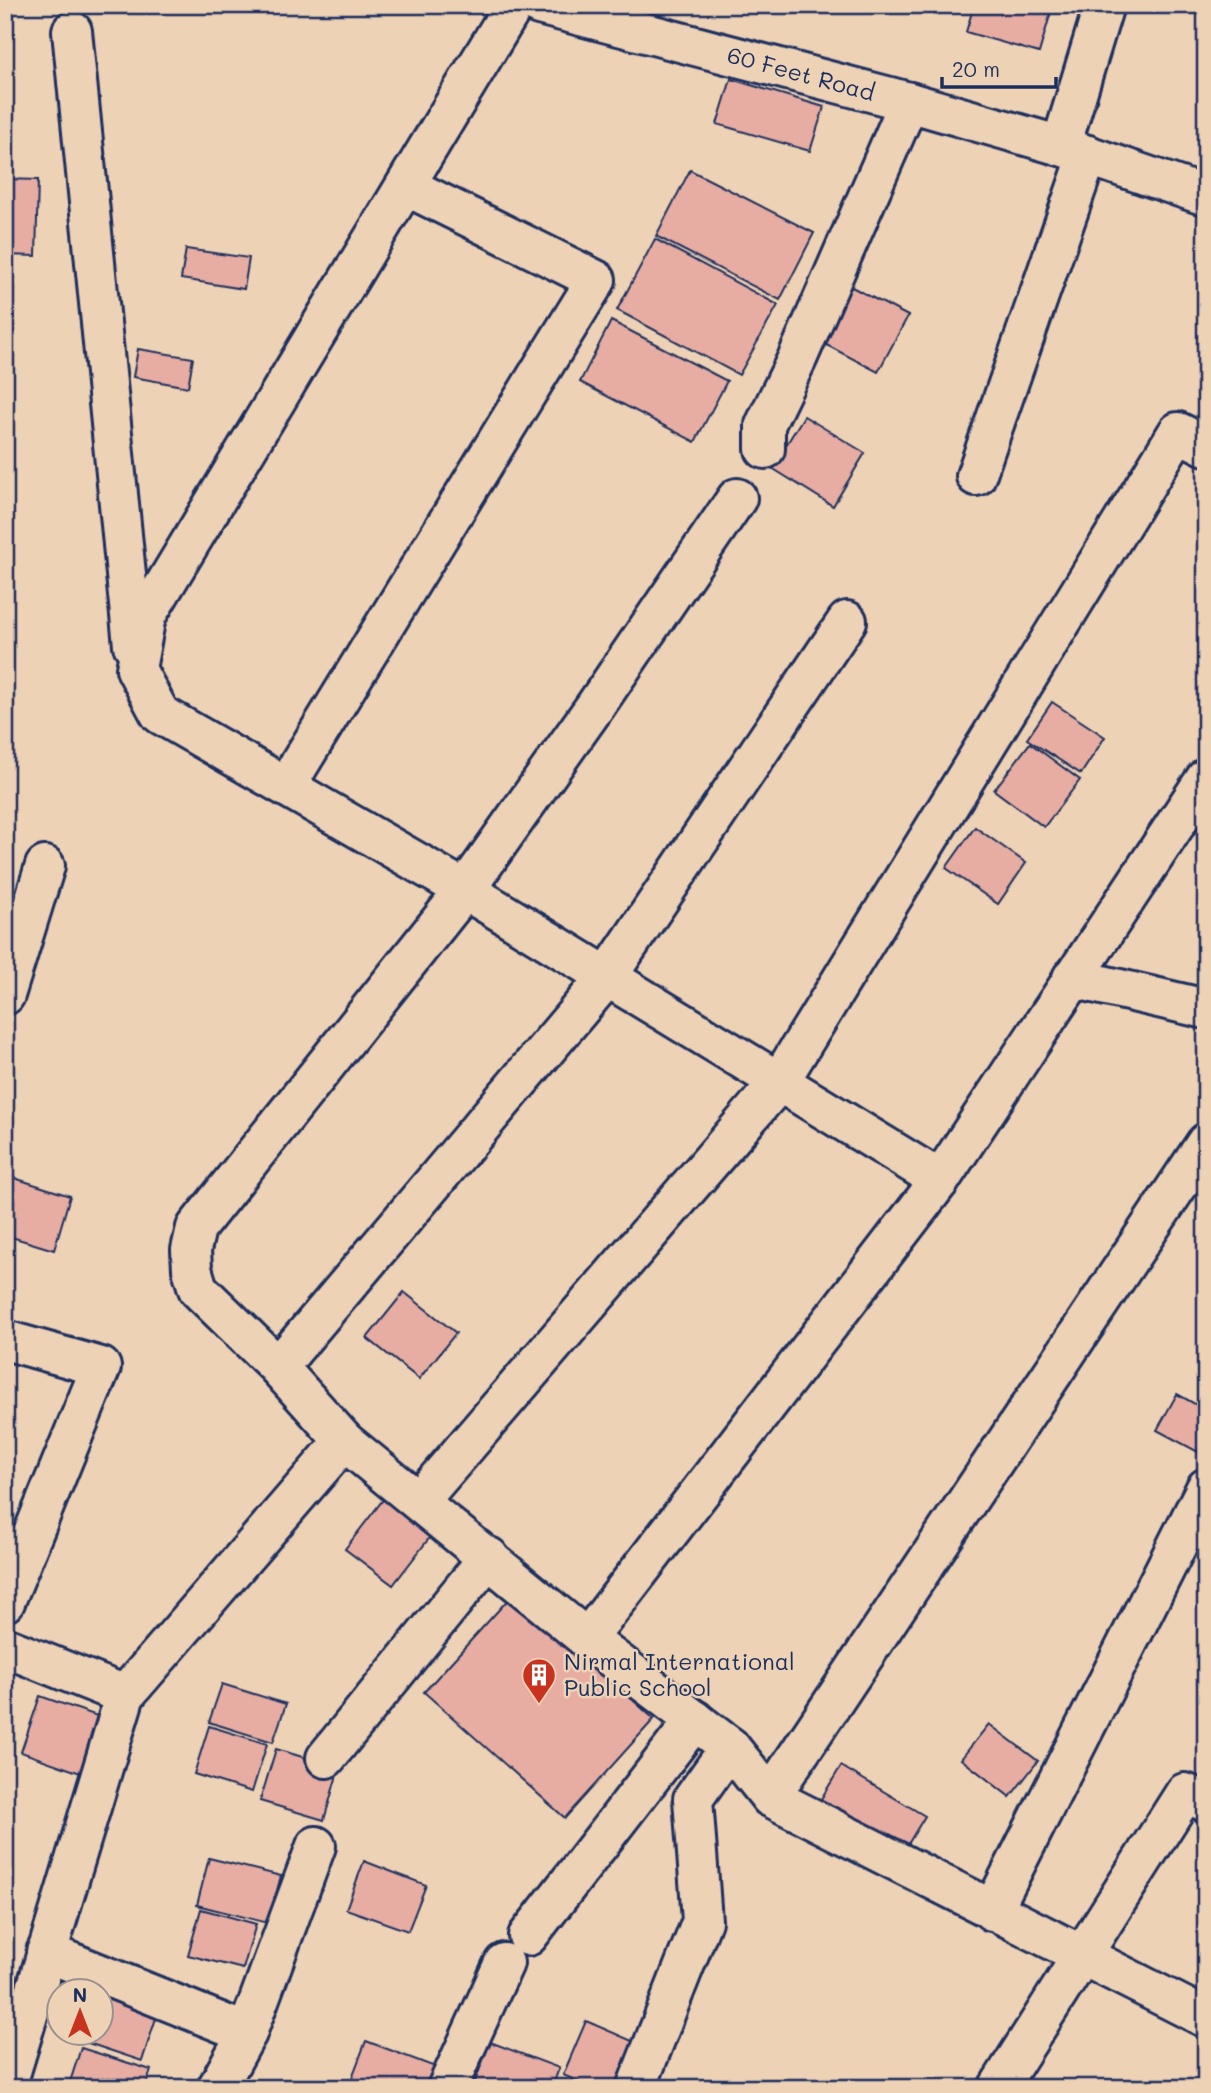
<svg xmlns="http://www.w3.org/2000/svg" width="1211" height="2093" font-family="Mali,sans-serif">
<rect width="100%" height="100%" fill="#eed2b5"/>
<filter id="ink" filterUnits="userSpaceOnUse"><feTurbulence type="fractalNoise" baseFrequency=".0143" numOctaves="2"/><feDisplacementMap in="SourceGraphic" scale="14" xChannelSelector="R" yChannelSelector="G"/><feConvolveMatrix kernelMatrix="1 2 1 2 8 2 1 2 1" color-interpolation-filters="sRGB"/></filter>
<g filter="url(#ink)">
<g fill="#e7ada2" stroke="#1b2f5e" stroke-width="2">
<path d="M974 5H1053L1039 53 966 32Z"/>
<path d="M731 79 824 107 810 151 717 124Z"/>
<path d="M690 170 814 233 780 300 656 236Z"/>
<path d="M5 179 38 180 36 256 5 255Z"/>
<path d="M655 239 778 305 739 375 617 310Z"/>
<path d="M186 249 249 258 244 289 181 279Z"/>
<path d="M846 284 908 316 878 372 817 340Z"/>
<path d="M611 321 727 381 695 442 580 382Z"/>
<path d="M138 349 193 358 188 387 133 377Z"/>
<path d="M804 416 865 453 833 506 772 468Z"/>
<path d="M1052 702 1105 737 1081 774 1027 739Z"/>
<path d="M1030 743 1080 780 1044 827 994 790Z"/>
<path d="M975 827 1026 863 998 904 946 868Z"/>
<path d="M5 1175 70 1196 54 1250 5 1235Z"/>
<path d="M404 1292 456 1333 419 1379 367 1338Z"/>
<path d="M1177 1394 1206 1410V1438L1198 1452 1157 1430Z"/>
<path d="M5 1462 11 1464 5 1480Z"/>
<path d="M389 1492 437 1528 393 1585 345 1549Z"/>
<path d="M514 1593 654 1719 565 1818 424 1692Z"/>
<path d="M222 1684 286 1704 273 1742 209 1722Z"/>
<path d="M40 1696 106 1719 86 1775 21 1752Z"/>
<path d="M989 1724 1038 1761 1010 1797 961 1759Z"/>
<path d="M209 1726 267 1744 252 1792 194 1774Z"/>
<path d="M276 1749 339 1768 324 1820 260 1801Z"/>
<path d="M841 1766 925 1816 899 1859 815 1809Z"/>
<path d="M209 1858 281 1876 268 1923 197 1905Z"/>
<path d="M364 1861 426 1885 408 1931 346 1909Z"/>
<path d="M201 1909 256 1924 243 1969 188 1955Z"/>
<path d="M91 1983 160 2006 142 2061 73 2038 74 2034H102V1992H88Z"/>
<path d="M586 2021 646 2047 629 2088H594L563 2075Z"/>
<path d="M366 2041 438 2068 430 2088H348Z"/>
<path d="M490 2042 559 2068 552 2088 473 2087Z"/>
<path d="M81 2048 151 2070 145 2088H68Z"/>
</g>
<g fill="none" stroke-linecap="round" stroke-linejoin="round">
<g stroke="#1b2f5e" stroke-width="44">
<g id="minor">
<path d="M514 5 146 616 136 669 160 714 465 890 940 1180"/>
<path d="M539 5 909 102 1061 146 1206 196"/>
<path d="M72 31 133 645"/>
<path d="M1061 146 1104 5"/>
<path d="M765 449V425L797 359 909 102"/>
<path d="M976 476 1088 155"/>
<path d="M737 498 596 705 465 890 196 1228 191 1250 192 1269 198 1289 278 1367 344 1441 587 1639 730 1747 770 1797 1206 2018"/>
<path d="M286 786 596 280 406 186"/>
<path d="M1072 978 1206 1009"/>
<path d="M5 995 45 866"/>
<path d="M5 1340 101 1367 5 1602"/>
<path d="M278 1367 607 977 847 621"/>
<path d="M419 1501 779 1082 1178 432 1206 446"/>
<path d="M587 1639 940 1180 1206 778"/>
<path d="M5 1647 125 1695"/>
<path d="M326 1758 489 1557"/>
<path d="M770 1797 1206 1143"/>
<path d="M992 1911 1206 1488"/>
<path d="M528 1936 695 1720"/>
<path d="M46 1952 247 2033"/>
<path d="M6 2088 125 1695 344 1441"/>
<path d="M217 2088 247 2033 316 1846"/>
<path d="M447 2088 504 1963"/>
<path d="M636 2088 702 1921 693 1799 730 1747"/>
<path d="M998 2088 1185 1793 1206 1802"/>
</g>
</g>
<use href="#minor" stroke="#eed2b5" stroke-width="38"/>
</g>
</g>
<defs>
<g id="building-pin" transform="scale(1.75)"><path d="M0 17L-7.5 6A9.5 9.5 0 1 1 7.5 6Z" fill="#c8321e" stroke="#eed2b5"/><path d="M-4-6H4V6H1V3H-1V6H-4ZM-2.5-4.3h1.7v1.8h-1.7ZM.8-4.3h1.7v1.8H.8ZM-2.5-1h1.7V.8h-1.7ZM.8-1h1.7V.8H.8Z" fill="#fff"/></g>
</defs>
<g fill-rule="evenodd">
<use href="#building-pin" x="539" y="1675"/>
</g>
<g text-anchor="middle" stroke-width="5" stroke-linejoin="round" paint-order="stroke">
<g font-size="23" fill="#1b2f5e" stroke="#eed2b5">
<text transform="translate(801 74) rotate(15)" y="8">60 Feet Road</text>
</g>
<g font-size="23" fill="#1b2f5e" stroke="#eed2b5" text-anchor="start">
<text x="564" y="1670">Nirmal International<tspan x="564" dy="26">Public School</tspan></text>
</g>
</g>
<rect width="1211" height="2093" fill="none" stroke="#eed2b5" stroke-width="28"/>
<rect x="14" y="14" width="1183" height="2065" fill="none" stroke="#1b2f5e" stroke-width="2.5" filter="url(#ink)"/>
<g transform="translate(80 2012)"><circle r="33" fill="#eed2b5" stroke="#9a9192" stroke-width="2"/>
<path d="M0-5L12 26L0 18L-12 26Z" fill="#c8321e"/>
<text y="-10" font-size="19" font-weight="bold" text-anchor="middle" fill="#1b2f5e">N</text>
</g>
<path d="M942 77v10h114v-10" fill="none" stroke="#1b2f5e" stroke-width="3.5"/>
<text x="952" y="77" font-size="21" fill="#1b2f5e" stroke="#eed2b5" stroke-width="5" paint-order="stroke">20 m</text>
</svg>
